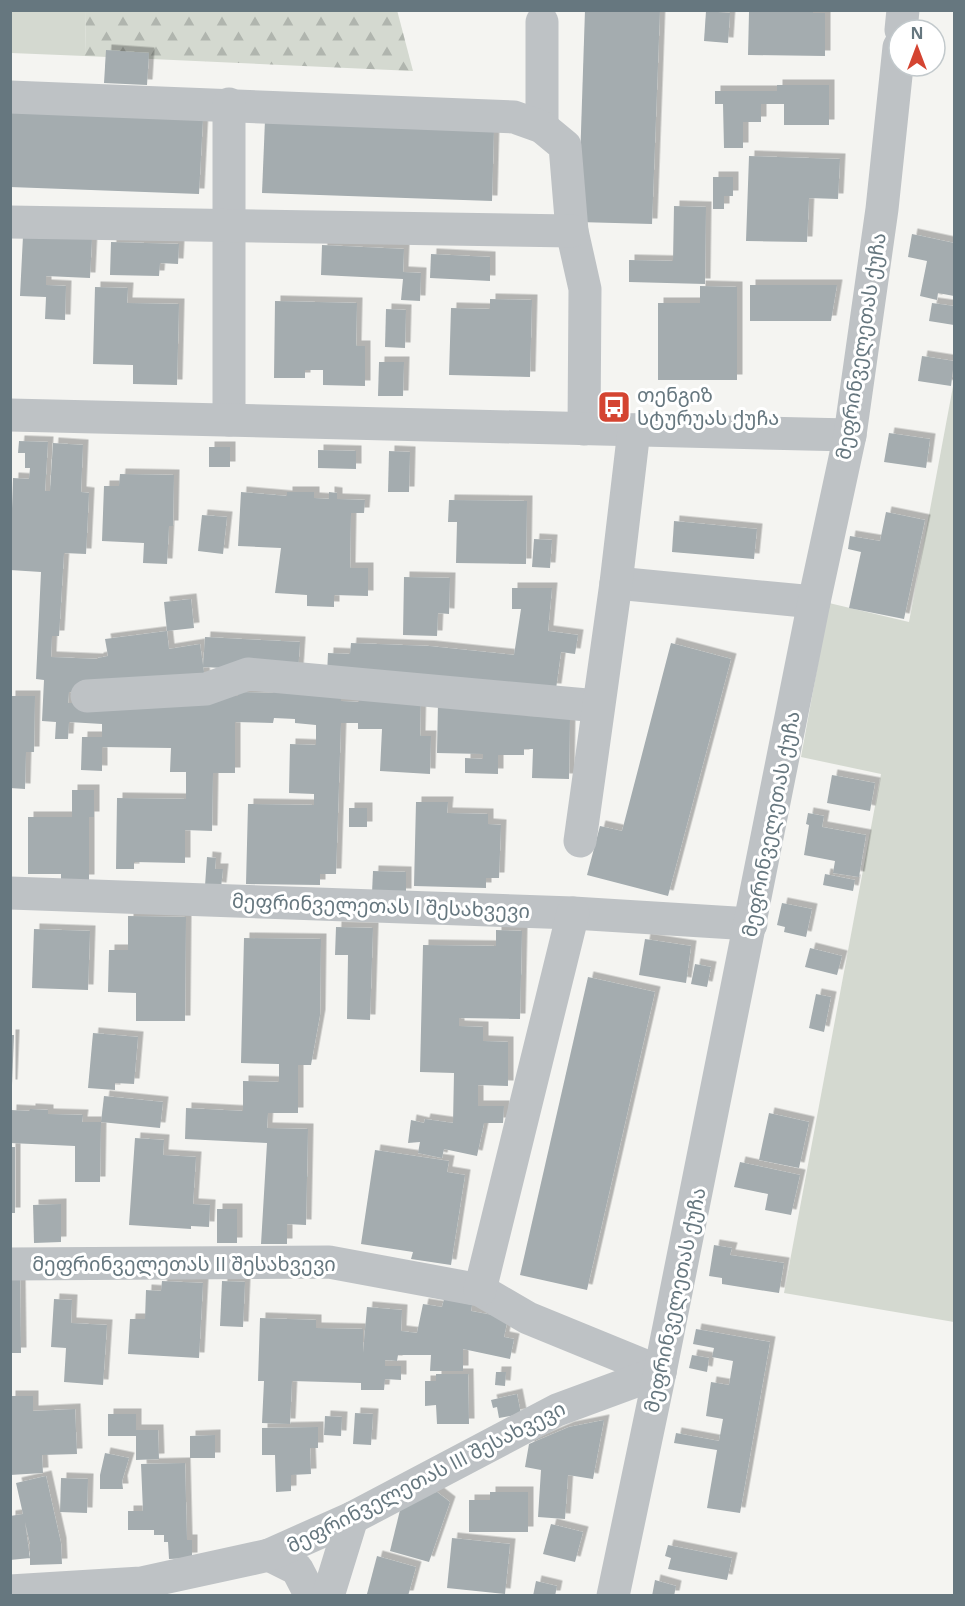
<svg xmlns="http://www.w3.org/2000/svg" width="965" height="1606" font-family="'Open Sans','Noto Sans Georgian',sans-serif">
<defs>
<pattern id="forest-firs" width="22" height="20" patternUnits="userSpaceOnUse" patternTransform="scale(1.5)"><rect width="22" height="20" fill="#d4d9d0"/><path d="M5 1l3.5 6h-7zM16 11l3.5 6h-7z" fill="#b0b5ae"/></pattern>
<filter id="shadow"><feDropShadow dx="5.5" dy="-5.5" stdDeviation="0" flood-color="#0004"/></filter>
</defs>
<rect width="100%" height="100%" fill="#f4f4f1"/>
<g fill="#d4d9d0">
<path d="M11 11H86L85 56 11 53Z"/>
<path d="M954 381V1322L784 1293 881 774 801 757 829 603 909 622Z"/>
</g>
<path fill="url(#forest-firs)" d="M397 10 413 71 85 56 86 11Z"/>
<g fill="#a4acaf" filter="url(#shadow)">
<path d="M585 10H660L652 224 578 222Z"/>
<path d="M755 10H813V13H825V56L748 55 749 12H755Z"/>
<path d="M706 11 730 13 728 43 704 41Z"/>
<path d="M106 50 149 53 147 85 104 83Z"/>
<path d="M777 85H829V125H784V104H761V122H743V148H724L723 104H715V91H777Z"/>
<path d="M10 110 203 118 199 194 10 187Z"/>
<path d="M265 120 494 128 492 201 262 193Z"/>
<path d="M749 156 840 159 838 199 809 198 807 242 746 241Z"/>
<path d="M713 177H733V196H724V209H713Z"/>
<path d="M674 206 706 207 705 284 629 282V260L673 261Z"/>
<path d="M912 234 954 243V296L938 293 937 300 920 296 927 261 908 257Z"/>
<path d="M23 236 92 238 90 278 46 276V285L66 286 65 320 45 319 46 297 20 296Z"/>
<path d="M111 242 179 244 178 264 160 263 159 276 110 275Z"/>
<path d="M322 245 404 249 403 272 421 273 420 301 401 300 403 279 321 275Z"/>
<path d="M431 254 490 257V281L430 278Z"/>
<path d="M750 285H837L831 321H750Z"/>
<path d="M700 286 737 287V380H658V303H700Z"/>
<path d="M95 287 128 288 127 303 179 304 177 385 133 384V365L93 364Z"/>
<path d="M490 299 532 300 530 377 449 375 451 308 490 309Z"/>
<path d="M275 301 357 303 356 346H365V386L323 385V370H305V378H274Z"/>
<path d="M932 303 954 306V325L929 321Z"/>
<path d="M386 309 406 310 405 348 385 347Z"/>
<path d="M922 356 954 361 951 386 918 381Z"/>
<path d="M379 362H404L403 396H378Z"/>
<path d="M889 433 930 439 926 468 884 462Z"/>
<path d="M19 441 48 442 45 491H50L53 443 83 445 81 492 89 493 86 554 64 553 59 636H52L51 657 98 659V658L108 656 105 639 167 631 169 649 200 644 205 679 103 693 69 692 68 703H143L207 696H238V692L274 693V689L341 693V701L359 702V692L421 693 420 736H431L430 774 380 771 382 729H358V723H341L336 874H320V885L246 884 248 804 314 805V794L289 793 290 744 316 745V725L295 723V719L274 718 273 723 235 722V773H213L212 831 185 830V863L134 862V869H116L117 798 186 799V772H170L171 748 102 747V771L81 770 82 737H102V724L69 722 68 739H55L56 722 42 721 44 680 36 679 41 572 10 570 13 478 29 479 30 468H25V453H18Z"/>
<rect x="209" y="447" width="21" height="20"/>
<path d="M318 450 356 451V469L318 468Z"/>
<path d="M389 451 410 452 409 492H388Z"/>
<path d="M120 474 174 475 173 526H169L167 564 143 563 144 543 102 541 104 486H119Z"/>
<path d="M241 492 287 496V492H314V498L329 499V492L337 493V499L365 500 364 513H351L350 568H368V596L334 595V607L307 606V595L275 593 281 548 238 546Z"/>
<path d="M449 500 527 501 526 564 456 563 457 522H448Z"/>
<path d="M886 512 925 520 904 619 849 608 861 552 848 549 850 536 880 541Z"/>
<path d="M202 515 227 517 223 554 198 551Z"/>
<path d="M674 521 757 529 754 559 672 552Z"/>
<path d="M534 539 552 540 550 568 532 567Z"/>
<path d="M404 577 450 578 449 614 438 613 437 636 403 635Z"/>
<path d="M512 588H552L548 631 578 635 575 654 561 652 556 689 327 674 328 653 350 654 351 643 429 646 514 655 521 609H512Z"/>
<path d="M191 599 194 628 167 631 164 602Z"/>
<path d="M205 637 300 642 298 672 203 667Z"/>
<path d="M671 643 731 659 668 896 587 875 600 826 622 831Z"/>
<path d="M10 696H35L34 752H26L25 789 10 788Z"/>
<path d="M438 703 525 707V716L570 717 569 779 532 778 533 749H524V755H498V774L465 773V758L483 759V754L437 753Z"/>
<path d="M832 775 875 783 870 811 827 803Z"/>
<path d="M72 790H94V817H89V880H61V874H28V817H72Z"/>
<path d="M416 802H448L447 813 488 814V824L501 825 499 878H486V888L414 886Z"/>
<rect x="349" y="808" width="18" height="19"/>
<path d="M808 813 824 816 822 827 866 835 859 877 833 873 835 861 804 855 809 825 806 824Z"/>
<path d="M207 857 216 858 215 869H223L221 888 205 886Z"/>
<path d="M373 871 406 872V894L372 893Z"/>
<path d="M825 874 855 880 853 891 823 885Z"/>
<path d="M782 903 812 909 806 937 784 932 785 927 777 925Z"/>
<path d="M128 916 186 917 185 1021H136V993L108 992 109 950H128Z"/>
<path d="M336 927 373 928 370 1020 347 1019 348 955H335Z"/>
<path d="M34 929 90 931 88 990 32 988Z"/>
<path d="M496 930 522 931 520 1019 459 1018V1026L483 1027V1041L508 1042V1086L478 1085V1106H504L503 1123H484L477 1156 444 1149 442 1158 418 1153 420 1142 408 1143 411 1120 424 1123 425 1119 453 1123 454 1073 420 1072 423 945 496 946Z"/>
<path d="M244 938 321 939 320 1015 311 1065H298V1113H268L267 1128 308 1129 306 1225 287 1224V1244H261L267 1143 185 1139 186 1108 243 1111V1081L279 1082V1064L241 1063Z"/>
<path d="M645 939 691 946 686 983 639 975Z"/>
<path d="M810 948 842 956 837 975 805 967Z"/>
<path d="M695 964 711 967 707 987 691 984Z"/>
<path d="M588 977 655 992 587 1290 520 1275Z"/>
<path d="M816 994 831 997 824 1032 809 1028Z"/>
<path d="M93 1033 138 1037 134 1084 115 1083V1090L88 1088Z"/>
<path d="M10 1035H14L12 1085H10Z"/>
<path d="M104 1096 163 1102 160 1128 101 1122Z"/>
<path d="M30 1109 48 1110V1114L83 1115 82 1122H101L100 1182H75V1146L10 1143 11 1110 30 1111Z"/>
<path d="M769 1113 809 1122 799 1168 759 1160Z"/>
<path d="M135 1138 164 1140 163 1155 196 1157 193 1204 210 1205 209 1227 191 1226V1229L129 1225Z"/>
<rect x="10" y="1147" width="5" height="66"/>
<path d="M375 1150 449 1161 447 1172 465 1175 451 1265 411 1259 413 1252 361 1244Z"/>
<path d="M740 1162 800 1175 791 1215 765 1210 768 1194 734 1187Z"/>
<path d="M61 1204V1242L34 1243 33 1205Z"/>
<rect x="217" y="1209" width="20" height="34"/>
<path d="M714 1245 732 1248 730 1255 784 1263 779 1293 722 1284V1278L709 1276Z"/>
<path d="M10 1277H20L21 1353H10Z"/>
<path d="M162 1281 203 1283 199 1358 128 1354 130 1319H145L146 1290 161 1291Z"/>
<path d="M222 1281 245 1282 243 1327 220 1326Z"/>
<path d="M54 1299 72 1300 71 1323 107 1325 103 1385 64 1382 66 1348 51 1347Z"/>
<path d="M444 1299 472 1305 471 1311 508 1318 504 1337 514 1339 510 1359 463 1349V1371H430L431 1355H398L397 1361 385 1360V1366H401V1380L385 1379 384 1390H361V1383L292 1381 290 1424 262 1423 264 1381H258L260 1318 316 1320V1328L363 1329V1353L367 1307 402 1310 401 1331 417 1333 423 1304 442 1307Z"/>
<path d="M696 1329 770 1342 740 1513 707 1508 717 1450 674 1443 676 1433 719 1441 723 1419 706 1416 711 1382 729 1385 733 1361 712 1357 714 1348 693 1344Z"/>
<path d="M692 1355 709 1358 707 1372 689 1368Z"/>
<path d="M496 1372H506L505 1386 495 1385Z"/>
<path d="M436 1374H468L469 1424H437L436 1405 425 1406V1381H436Z"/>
<path d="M517 1394 521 1414 499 1418 497 1407 493 1408 491 1400Z"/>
<path d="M10 1396H33V1411L75 1409 77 1454 42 1455 43 1473 10 1475Z"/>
<path d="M355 1413 373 1414 371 1445 353 1444Z"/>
<path d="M108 1414H136V1430H158L159 1459 136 1460V1436H108Z"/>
<path d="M325 1416 342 1417 341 1436 324 1435Z"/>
<path d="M604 1420 593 1479 568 1475 565 1519 538 1517 541 1470 525 1467 529 1444 569 1427Z"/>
<path d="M318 1427V1448H310L311 1474 291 1475V1491L276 1492 275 1455H262V1428Z"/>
<path d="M215 1435V1458H190V1436Z"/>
<path d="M105 1453 129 1458 122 1481 123 1489H100V1475Z"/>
<path d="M185 1463 187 1540H192V1558L169 1559 168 1542H164V1535H154V1530H128V1511H143L141 1464Z"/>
<path d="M46 1476 61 1543 62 1564 30 1565V1544L25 1522 30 1558 10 1560V1516L23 1514 16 1483Z"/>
<path d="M61 1478 88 1479 87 1513 60 1512Z"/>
<path d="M437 1492 450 1502 429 1562 390 1551 402 1502Z"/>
<path d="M490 1492H528V1532H469V1500H490Z"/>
<path d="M551 1524 583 1532 575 1562 543 1554Z"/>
<path d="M452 1538 510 1544 505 1594 447 1588Z"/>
<path d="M668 1545 732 1558 727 1580 668 1569 671 1558 665 1556Z"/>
<path d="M377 1556 416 1567 408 1596 367 1594Z"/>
<path d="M655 1580 676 1586 674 1596H652Z"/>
<path d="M536 1581 557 1586 555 1596H533Z"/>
</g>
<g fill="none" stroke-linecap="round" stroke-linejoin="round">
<g stroke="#bec2c5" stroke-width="33">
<path d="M542 22V127"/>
<path d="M901 30 903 10"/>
<path d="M10 97 514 117 542 127 565 146 572 231 585 289 584 429"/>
<path d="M229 104V420"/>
<path d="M10 222 572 231"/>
<path d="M10 415 850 435"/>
<path d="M616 583 814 602"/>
<path d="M87 696 206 689 248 674 598 706"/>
<path d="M580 841 616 583 634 430"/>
<path d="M10 893 573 913 751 924"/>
<path d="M10 1264 329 1262 480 1290 528 1318 660 1372"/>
<path d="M480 1290 573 913"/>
<path d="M269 1555 297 1569 311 1596"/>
<path d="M10 1591 141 1583 269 1555 352 1518 557 1410 660 1372"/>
<path d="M328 1596 352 1518"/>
<path d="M613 1596 660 1372 814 602 850 435 882 209 899 47"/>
</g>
</g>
<defs>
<g id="bus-square" transform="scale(1.725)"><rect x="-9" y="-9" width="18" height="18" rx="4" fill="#d44431" stroke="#fff"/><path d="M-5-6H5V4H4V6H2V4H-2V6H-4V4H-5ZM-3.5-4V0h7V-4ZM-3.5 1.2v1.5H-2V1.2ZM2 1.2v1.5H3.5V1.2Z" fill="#fff"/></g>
</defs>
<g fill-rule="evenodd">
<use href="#bus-square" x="614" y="407"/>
</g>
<g text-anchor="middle" stroke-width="6" stroke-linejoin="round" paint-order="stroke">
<g font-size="20" fill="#66777f" stroke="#fff">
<text transform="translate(861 346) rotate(-81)" y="7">მეფრინველეთას ქუჩა</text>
<text transform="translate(771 824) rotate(-79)" y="7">მეფრინველეთას ქუჩა</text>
<text transform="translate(381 906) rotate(2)" y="7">მეფრინველეთას I შესახვევი</text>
<text x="184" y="1271">მეფრინველეთას II შესახვევი</text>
<text transform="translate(675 1300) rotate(-78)" y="7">მეფრინველეთას ქუჩა</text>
<text transform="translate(426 1477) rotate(-27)" y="7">მეფრინველეთას III შესახვევი</text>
</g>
<g font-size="20" fill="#66777f" stroke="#fff" text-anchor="start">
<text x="637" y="402">თენგიზ<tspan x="637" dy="23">სტურუას ქუჩა</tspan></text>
</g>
</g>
<rect width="965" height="1606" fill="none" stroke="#66777f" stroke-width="24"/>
<g transform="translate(917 48)"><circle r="28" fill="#ffffff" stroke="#c2c9cc" stroke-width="1.5"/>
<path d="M0-4.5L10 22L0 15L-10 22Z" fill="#d44431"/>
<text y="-9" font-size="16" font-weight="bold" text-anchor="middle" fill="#66777f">N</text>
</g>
</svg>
